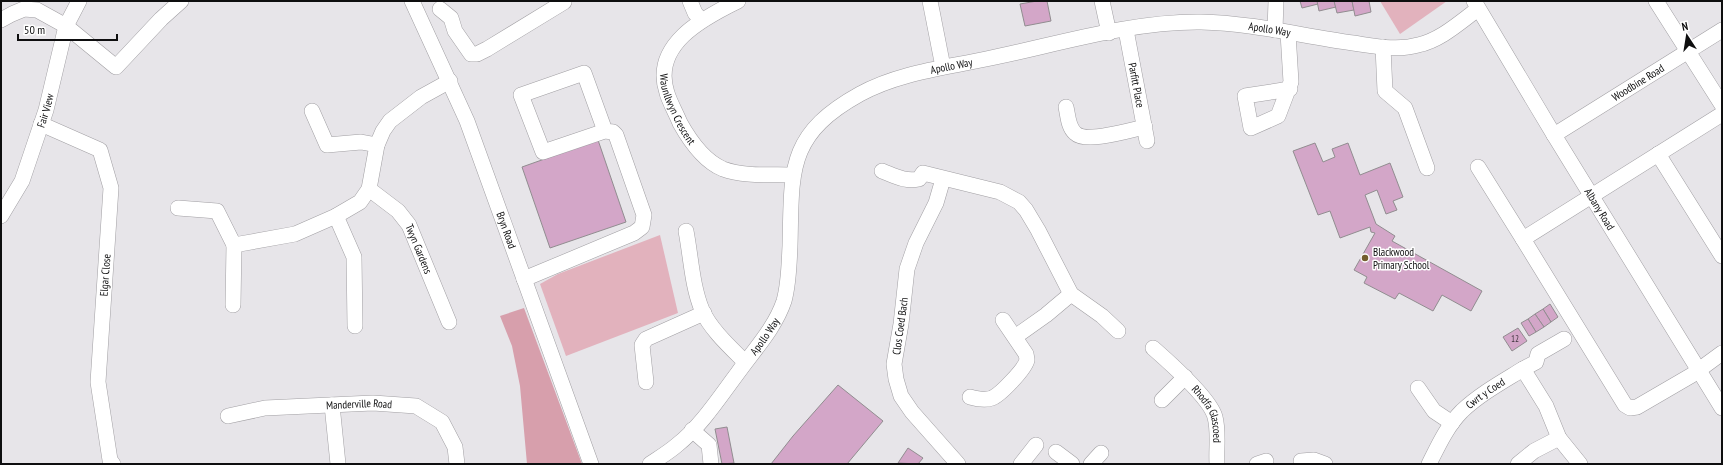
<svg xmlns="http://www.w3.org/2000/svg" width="1723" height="465" font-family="'PT Sans Narrow',sans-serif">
<rect width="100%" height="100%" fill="#e7e5e9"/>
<g fill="#e2b2bd">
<path d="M1380 1H1447L1400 34Z"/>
<path d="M660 235 678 313 566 356 540 284 558 274Z"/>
</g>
<path fill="#d79fac" d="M524 308 582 464H527L520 386 512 346 500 316Z"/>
<g fill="#d3a6c8" stroke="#918d90">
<path d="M1037 1H1047L1051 21 1025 26 1020 4Z"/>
<path d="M1300 1H1317L1318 4 1302 8Z"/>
<path d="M1317 1H1334L1336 7 1319 11Z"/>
<path d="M1334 1H1352L1354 10 1337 13Z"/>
<path d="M1352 1H1369L1371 12 1355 16Z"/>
<path d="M598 140 626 222 550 248 522 167Z"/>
<path d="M1315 143 1323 162 1335 157 1332 149 1348 143 1360 175 1390 163 1403 197 1393 201 1397 210 1386 214 1377 190 1365 195 1376 224 1395 236 1392 241 1482 291 1471 311 1442 295 1433 311 1399 293 1395 299 1364 283 1367 277 1354 270 1375 233 1371 232 1370 227 1340 238 1330 211 1318 215 1293 151Z"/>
<path d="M1550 304 1558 317 1551 322 1543 309Z"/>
<path d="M1543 309 1551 322 1544 327 1535 314Z"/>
<path d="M1535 314 1544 327 1536 332 1528 319Z"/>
<path d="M1528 319 1536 332 1529 336 1521 323Z"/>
<path d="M1518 328 1527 341 1512 351 1503 337Z"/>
<path d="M838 385 883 421 847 464H771L793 436Z"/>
<path d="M727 427 734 463 722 464 715 429Z"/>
<path d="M908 448 923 458 918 464 898 463Z"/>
</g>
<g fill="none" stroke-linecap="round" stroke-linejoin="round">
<g stroke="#a19fa3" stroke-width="16">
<g id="minor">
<path id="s1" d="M412 1 467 121 591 464"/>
<path d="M690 1 695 13 701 20"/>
<path id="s2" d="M738 1C703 18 651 45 667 93 670 103 676 113 680 123 690 141 704 161 723 169 745 177 771 174 793 175"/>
<path d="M930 1 943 67"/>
<path d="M1102 1 1109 33"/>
<path id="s3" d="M1474 1 1554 135 1722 408"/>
<path d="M1656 1 1722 105"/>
<path d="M440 9 451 18 455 31 471 54H477L487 49 564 2"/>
<path d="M1 20 12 14 24 9 37 10 66 26 116 67 161 19 181 1"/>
<path id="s4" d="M1126 30 1147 141"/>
<path d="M1275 30 1276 1"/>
<path d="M1288 33 1291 82 1278 116 1251 128 1245 96 1290 89"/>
<path d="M1383 47 1385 91 1405 108 1427 168"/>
<path d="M1066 107C1068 115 1068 127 1075 133 1086 144 1130 130 1145 127"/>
<path d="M312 111 327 145 361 142 377 145"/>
<path d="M1722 114 1523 239 1625 405 1630 408 1637 407 1692 375 1722 353"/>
<path d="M41 124 100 150 111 188 98 382 110 460 113 464"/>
<path id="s5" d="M1554 135 1722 30"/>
<path d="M1658 154 1722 256"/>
<path d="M1478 167 1523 239"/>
<path d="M882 171C895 176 905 182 919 179L923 173 1000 192 1019 202 1026 210 1038 230 1071 294 1102 316 1118 331"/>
<path d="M943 179 936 203 916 243 907 269 901 324 894 364 896 379 901 396 912 412 958 464"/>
<path id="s6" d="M369 189 398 211 409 225 449 322"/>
<path d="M178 208 217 211 234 245 295 234 336 216 360 202 369 189 377 145 383 131 390 121 421 97 450 81"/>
<path id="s7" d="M1 216 22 181 46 110 66 26 79 1"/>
<path d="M336 216 354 257 355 326"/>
<path d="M686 231C691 257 692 286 702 310 710 329 731 348 745 362"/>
<path d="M524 279 634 233 642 227 644 215 616 135 613 132 605 131 543 152 521 95 584 73 605 131"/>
<path d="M233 305 234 245"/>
<path d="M1015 337 1046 315 1071 294"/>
<path id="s8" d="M1153 348C1169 362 1210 398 1215 417 1219 432 1216 449 1217 464"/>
<path d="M1523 369 1536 362 1538 354 1564 339"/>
<path d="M646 382 642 345 646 339 704 313"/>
<path d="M1418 388 1434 411 1452 423"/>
<path d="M970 397C977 399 985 401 992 398 1000 395 1025 369 1027 360 1027 359 1026 354 1026 354L1003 320"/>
<path d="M1162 400 1185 377"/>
<path d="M332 405 338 464"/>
<path id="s9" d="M228 416 265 408 373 403 416 406 442 422 455 447 457 464"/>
<path d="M692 430 709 445 711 464"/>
<path d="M1056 452 1072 464"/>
<path d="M1301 461 1314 460 1325 464"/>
<path id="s10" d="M650 464C659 458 669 452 677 445 701 426 719 398 737 374 754 350 775 328 784 301 789 283 789 264 790 246 792 171 786 135 860 94 898 73 944 68 986 59 1055 45 1131 21 1201 22 1252 23 1302 36 1353 43 1374 46 1397 51 1418 45 1441 40 1460 22 1478 9"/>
<path d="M1021 464 1036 445"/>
<path d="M1091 464 1101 453"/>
<path d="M1257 464 1266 461"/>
<path id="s11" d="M1429 464C1438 446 1447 426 1462 411 1480 394 1502 382 1523 369L1546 406 1559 438 1580 464"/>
<path d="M1518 464 1534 451 1559 438"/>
</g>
</g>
<use href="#minor" stroke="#fff" stroke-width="15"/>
</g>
<circle fill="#735e2d" stroke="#fff" stroke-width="1.5" cx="1365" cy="258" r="4"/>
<g text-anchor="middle" stroke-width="3" stroke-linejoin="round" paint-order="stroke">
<g font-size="9" fill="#3f343d">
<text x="1515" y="342">12</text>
</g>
<g font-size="11" fill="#0e0e0f" stroke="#fff">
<text dy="4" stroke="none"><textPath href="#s10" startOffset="868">Apollo Way</textPath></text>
<text dy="4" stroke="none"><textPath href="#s10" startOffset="545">Apollo Way</textPath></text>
<text dy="4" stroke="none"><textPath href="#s5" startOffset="99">Woodbine Road</textPath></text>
<text dy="4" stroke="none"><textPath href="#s4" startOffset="56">Parfitt Place</textPath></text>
<text dy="4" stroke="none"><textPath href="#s2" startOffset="147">Waunllwyn Crescent</textPath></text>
<text dy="4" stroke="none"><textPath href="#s7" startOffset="115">Fair View</textPath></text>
<text dy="4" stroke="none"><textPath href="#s3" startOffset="243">Albany Road</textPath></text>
<text dy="4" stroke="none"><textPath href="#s1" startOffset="248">Bryn Road</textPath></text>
<text dy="4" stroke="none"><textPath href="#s6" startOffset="80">Twyn Gardens</textPath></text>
<text transform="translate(105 275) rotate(-86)" y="4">Elgar Close</text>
<text transform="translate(900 326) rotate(-82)" y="4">Clos Coed Bach</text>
<text dy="4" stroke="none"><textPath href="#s10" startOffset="173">Apollo Way</textPath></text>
<text dy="4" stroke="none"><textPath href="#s11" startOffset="92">Cwrt y Coed</textPath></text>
<text dy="4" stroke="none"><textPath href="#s9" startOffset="132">Manderville Road</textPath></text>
<text dy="4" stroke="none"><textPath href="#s8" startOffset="88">Rhodfa Glascoed</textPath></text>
</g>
<g font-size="11" fill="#0e0e0f" stroke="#fff" text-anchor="start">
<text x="1373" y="256">Blackwood<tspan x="1373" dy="13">Primary School</tspan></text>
</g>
</g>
<rect width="1723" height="465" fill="none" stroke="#0e0e0f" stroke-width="4"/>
<g transform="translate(1687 36) rotate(348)" stroke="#ffffff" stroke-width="3" paint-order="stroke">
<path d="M0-3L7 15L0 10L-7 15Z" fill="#0e0e0f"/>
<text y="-6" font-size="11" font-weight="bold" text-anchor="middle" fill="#0e0e0f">N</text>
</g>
<path d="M18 34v6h99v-6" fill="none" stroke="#0e0e0f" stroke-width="2"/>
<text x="24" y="34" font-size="12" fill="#0e0e0f" stroke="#ffffff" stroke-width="3" paint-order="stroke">50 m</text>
</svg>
